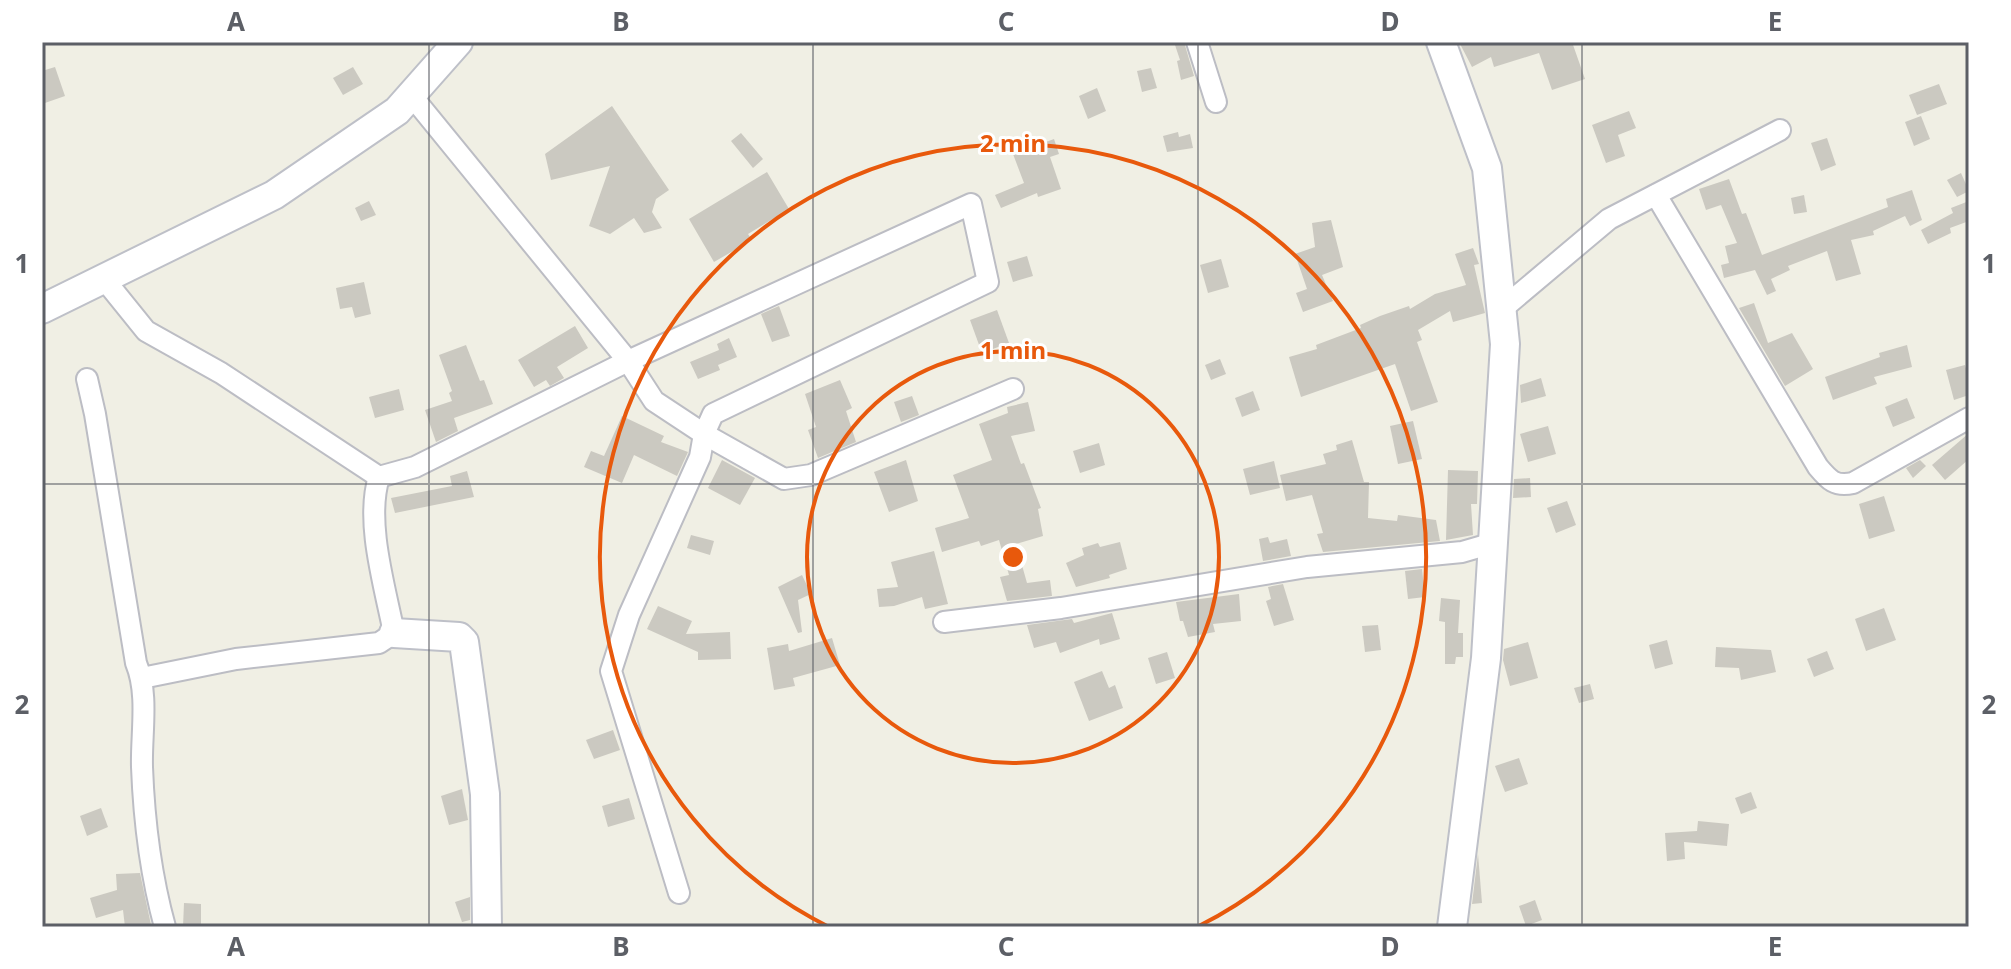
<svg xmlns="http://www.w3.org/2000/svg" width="2011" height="969" font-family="'Noto Sans',sans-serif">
<rect width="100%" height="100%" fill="#f0efe4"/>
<g fill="#cbc9c1">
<path d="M1174 42H1184L1194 76 1181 80 1177 61 1180 60Z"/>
<path d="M1459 42H1572L1585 79 1552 90 1539 53 1494 67 1491 57 1472 67Z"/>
<path d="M55 67 65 96 42 104V71Z"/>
<path d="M353 67 363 84 343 95 333 78Z"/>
<path d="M1151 68 1157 88 1142 92 1137 71Z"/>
<path d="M1939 84 1947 104 1917 115 1909 95Z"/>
<path d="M1097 88 1106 111 1088 119 1079 96Z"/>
<path d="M612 106 669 190 656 199 652 212 662 228 644 233 634 218 610 234 589 226 610 166 551 180 545 154Z"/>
<path d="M1629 111 1636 128 1618 135 1625 156 1606 163 1592 125Z"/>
<path d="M1921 116 1930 139 1914 146 1905 122Z"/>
<path d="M1178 132 1179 137 1190 134 1193 148 1167 152 1163 136Z"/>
<path d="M741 133 763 159 753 168 731 141Z"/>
<path d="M1827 138 1836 165 1821 171 1811 143Z"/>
<path d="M1054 139 1059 154 1050 157 1061 189 1038 197 1037 193 1001 208 995 195 1024 183 1013 154Z"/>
<path d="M767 172 789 209 748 234 752 240 714 262 689 219Z"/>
<path d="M1961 173 1969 191 1957 197 1947 180Z"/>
<path d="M1729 179 1742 214 1746 213 1762 255 1888 207 1886 199 1912 190 1922 220 1910 226 1905 216 1873 231 1874 235 1851 240 1861 274 1836 281 1827 251 1788 266 1790 270 1771 279 1776 291 1767 295 1755 270 1724 278 1721 265 1729 263 1725 246 1737 243 1721 205 1706 210 1699 189Z"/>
<path d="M1804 195 1807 212 1794 214 1791 198Z"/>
<path d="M369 201 376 215 361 221 355 208Z"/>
<path d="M1969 201V221L1950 228 1951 233 1928 244 1921 230 1953 213 1951 208Z"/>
<path d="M1331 220 1343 267 1322 275 1333 301 1303 312 1296 293 1307 289 1295 254 1315 247 1312 223Z"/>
<path d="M1473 248 1479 264 1474 265 1485 313 1453 322 1450 311 1418 330 1422 340 1417 342 1438 402 1411 411 1395 364 1301 397 1289 357 1317 349 1316 345 1361 328 1360 325 1380 316 1409 306 1410 309 1435 294 1466 285 1455 254Z"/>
<path d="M1027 256 1033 276 1013 282 1007 262Z"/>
<path d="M1221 259 1229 287 1208 293 1200 265Z"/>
<path d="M364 282 371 314 355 318 352 307 340 309 336 288Z"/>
<path d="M1754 303 1768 343 1792 333 1813 369 1785 386 1739 308Z"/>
<path d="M779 306 790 336 772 342 761 314Z"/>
<path d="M997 310 1009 343 982 353 970 320Z"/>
<path d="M575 326 588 348 557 367 564 378 550 386 546 380 534 387 518 360Z"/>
<path d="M729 338 737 357 718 365 720 370 698 379 690 362 719 350 717 344Z"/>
<path d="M466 345 480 381 484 380 493 404 454 418 458 431 436 442 425 410 452 401 449 393 452 391 439 355Z"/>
<path d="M1907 345 1912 367 1874 377 1877 384 1833 400 1825 377 1880 357 1879 353Z"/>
<path d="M1220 359 1226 374 1211 380 1205 365Z"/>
<path d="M1965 365 1969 379V395L1954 400 1946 370Z"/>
<path d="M1541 378 1546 396 1521 403 1520 385Z"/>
<path d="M840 380 852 408 846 411 856 442 818 458 808 430 816 427 805 394Z"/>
<path d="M399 389 404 410 375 418 369 397Z"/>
<path d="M1253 391 1260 410 1242 417 1235 398Z"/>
<path d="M912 396 919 415 901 422 894 402Z"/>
<path d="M1907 398 1915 418 1893 427 1885 407Z"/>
<path d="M1028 402 1035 431 1011 436 1021 464 1024 463 1041 508 1038 509 1043 536 1016 544 1027 583 1050 580 1052 596 1007 601 1000 577 1009 575 999 540 981 546 979 541 942 552 935 528 969 518 953 475 992 460 979 424 1008 413 1007 407Z"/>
<path d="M622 416 664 436 661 442 688 452 677 476 634 455 622 483 584 467 591 451 604 456Z"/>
<path d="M1413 421 1422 459 1398 464 1390 426Z"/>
<path d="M1548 426 1556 454 1528 462 1520 434Z"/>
<path d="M1969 433V459L1945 480 1932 465Z"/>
<path d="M1352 440 1364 482H1369L1368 518 1397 521 1398 515 1436 520 1440 541 1323 552 1317 534 1323 533 1312 495 1286 501 1280 475 1326 464 1323 454 1337 450 1336 445Z"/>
<path d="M1099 443 1105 465 1080 473 1073 451Z"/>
<path d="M722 460 755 478 740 505 708 488Z"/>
<path d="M906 460 918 501 889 512 874 472Z"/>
<path d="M1920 460 1926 466 1913 478 1906 468Z"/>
<path d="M1274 461 1280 488 1250 495 1243 469Z"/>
<path d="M1448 470 1478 471 1477 504H1471L1473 535 1446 540Z"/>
<path d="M467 471 474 497 395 513 391 498 452 486 450 476Z"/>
<path d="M1530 478 1531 497 1513 498 1514 479Z"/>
<path d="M1884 496 1895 531 1869 539 1859 504Z"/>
<path d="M1567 501 1576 525 1556 533 1547 508Z"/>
<path d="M691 535 714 541 710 555 687 548Z"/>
<path d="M1268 537 1270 543 1287 539 1291 556 1263 561 1259 539Z"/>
<path d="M1120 542 1127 569 1109 575 1110 578 1076 587 1066 563 1084 555 1082 548 1098 543 1100 547Z"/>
<path d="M934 551 948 604 925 609 922 597 894 606 879 607 877 589 898 587 891 562Z"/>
<path d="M1422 569 1425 597 1408 599 1405 571Z"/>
<path d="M802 575 811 594 798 600 802 632 798 633 778 587Z"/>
<path d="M1283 584 1294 620 1274 626 1266 601 1271 599 1268 587Z"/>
<path d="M1239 594 1241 621 1213 624 1215 632 1188 637 1183 621H1180L1176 602Z"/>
<path d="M1441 598 1460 600 1458 633H1463V657H1456L1455 664H1445V622L1439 621Z"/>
<path d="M658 606 692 621 686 634 730 632 731 659 698 660V652L647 629Z"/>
<path d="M1884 608 1896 640 1866 651 1855 619Z"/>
<path d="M1112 613 1120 639 1100 645 1099 639 1060 653 1056 642 1034 648 1027 625 1072 619 1074 623Z"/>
<path d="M1378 625 1381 650 1365 652 1362 626Z"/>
<path d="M832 638 840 665 793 678 795 686 774 690 767 648 788 644 789 651Z"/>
<path d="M1667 640 1673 664 1655 669 1649 645Z"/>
<path d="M1528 642 1538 678 1510 686 1503 660 1504 649Z"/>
<path d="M1716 647 1771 650 1776 672 1741 680 1739 668 1715 667Z"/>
<path d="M1827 651 1834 669 1814 677 1807 659Z"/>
<path d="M1167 652 1175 678 1156 684 1148 658Z"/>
<path d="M1102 671 1109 688 1115 685 1123 708 1089 721 1074 682Z"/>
<path d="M1590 684 1594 699 1579 703 1574 688Z"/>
<path d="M613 730 620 750 594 759 586 740Z"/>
<path d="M1519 758 1528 784 1505 792 1495 766Z"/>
<path d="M462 789 468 820 449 825 441 796Z"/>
<path d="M1751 792 1757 808 1741 814 1735 798Z"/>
<path d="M629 798 635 819 608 827 602 806Z"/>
<path d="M101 808 108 827 87 836 80 816Z"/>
<path d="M1698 821 1729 824 1727 846 1684 842 1685 859 1667 861 1665 833 1697 831Z"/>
<path d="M1478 854 1482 903 1472 904Z"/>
<path d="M140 873 151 925 125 927 123 910 96 918 90 898 117 890 116 874Z"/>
<path d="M470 897V920L462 922 455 902Z"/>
<path d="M1535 900 1542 920 1526 926 1519 906Z"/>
<path d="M184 903 201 904V927H183Z"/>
</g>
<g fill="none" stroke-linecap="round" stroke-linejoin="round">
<g stroke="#bcbdc4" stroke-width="24">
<g id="street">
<path d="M1197 42 1216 102"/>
<path d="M411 95 628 361 654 401 704 434 784 479 811 475 1013 389"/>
<path d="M1656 195 1818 467C1829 480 1835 487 1853 483L1969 418"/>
<path d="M104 279 146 331 221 373 379 477 415 467 628 361 971 204 988 282 713 414 704 434 700 457 629 615 611 671 679 893"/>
<path d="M1502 309 1609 219 1780 130"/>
<path d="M87 379 95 414 136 663C149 694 141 734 142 767 144 820 151 876 165 927"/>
<path d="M944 622 1061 608 1307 567 1462 552 1493 543"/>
<path d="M142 678 236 659 379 643 394 633C385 587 365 522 379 477"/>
</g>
</g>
<g stroke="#bec0c8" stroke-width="32">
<g id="secondary">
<path d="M1441 42 1487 168 1505 344 1486 658 1452 927"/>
<path d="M42 309 274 195 397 111 458 42"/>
<path d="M394 633 459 637 464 642 485 794 487 927"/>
</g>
</g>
<use href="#street" stroke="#fff" stroke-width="20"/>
<use href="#secondary" stroke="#fff" stroke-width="28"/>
</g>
<path fill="none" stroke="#5c5f66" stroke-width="2" stroke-opacity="0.55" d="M429 42V927M813 42V927M1198 42V927M1582 42V927M42 484H1969"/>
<g fill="none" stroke="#e8590c" stroke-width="4">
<circle cx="1013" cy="557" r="206"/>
<path d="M829 927A413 413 0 1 1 1197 927"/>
</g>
<circle cx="1013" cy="557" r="12" fill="#e8590c" stroke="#fff" stroke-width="4"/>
<g font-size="24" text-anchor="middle" font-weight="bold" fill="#e8590c" stroke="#fff" stroke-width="6" stroke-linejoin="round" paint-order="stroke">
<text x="1013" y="152">2 min</text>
<text x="1013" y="359">1 min</text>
</g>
<rect width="2011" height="969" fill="none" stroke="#ffffff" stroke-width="88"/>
<rect x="44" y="44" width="1923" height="881" fill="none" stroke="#5c5f66" stroke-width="3"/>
<g font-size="26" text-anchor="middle" font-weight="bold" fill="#5c5f66">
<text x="236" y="31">A</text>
<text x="621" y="31">B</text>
<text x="1006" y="31">C</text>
<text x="1390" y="31">D</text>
<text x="1775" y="31">E</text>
<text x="22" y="273">1</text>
<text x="1989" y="273">1</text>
<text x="22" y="714">2</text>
<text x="1989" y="714">2</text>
<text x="236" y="956">A</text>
<text x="621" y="956">B</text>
<text x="1006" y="956">C</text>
<text x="1390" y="956">D</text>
<text x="1775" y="956">E</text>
</g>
</svg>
